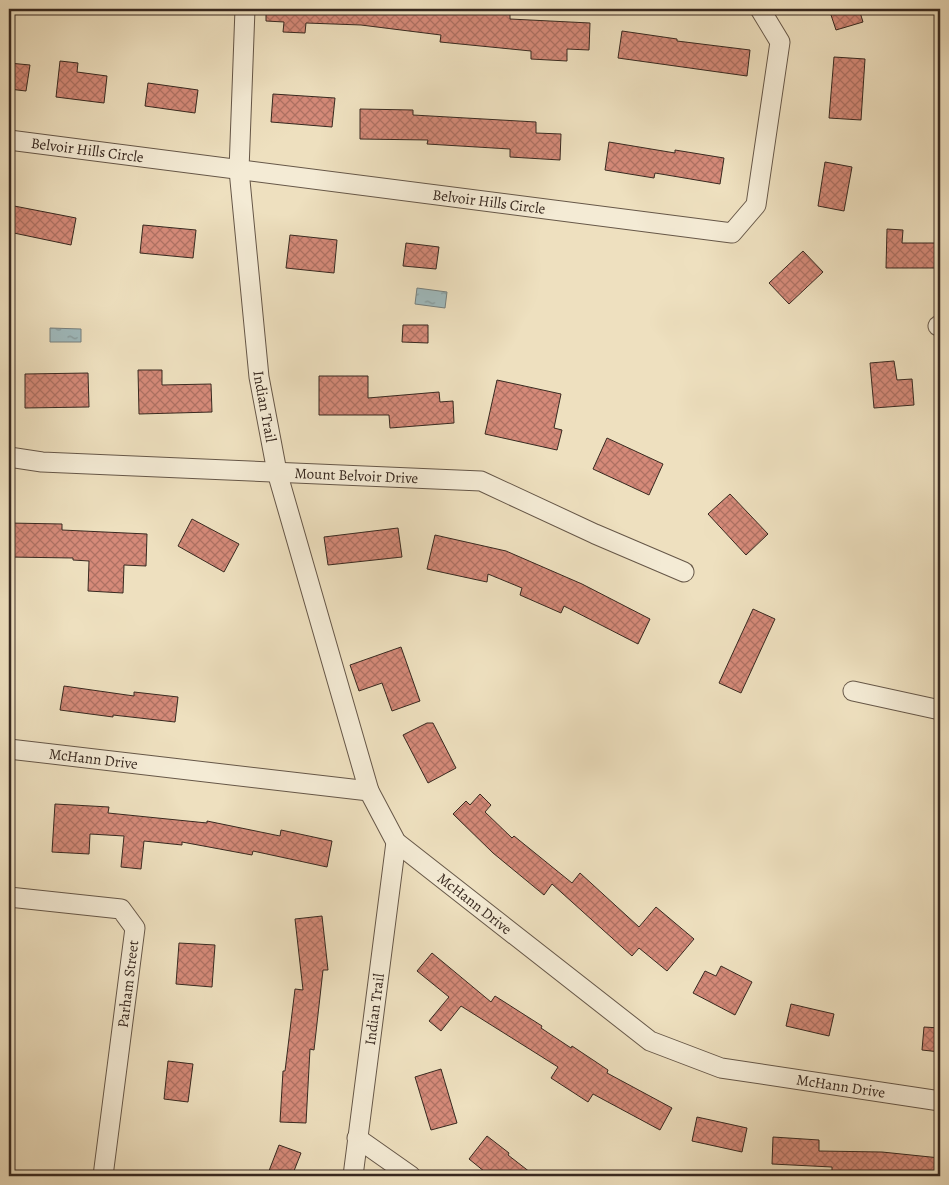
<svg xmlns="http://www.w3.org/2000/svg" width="949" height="1185" font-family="Alegreya,serif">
<defs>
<pattern id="water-ripples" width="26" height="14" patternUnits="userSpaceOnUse" patternTransform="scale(1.25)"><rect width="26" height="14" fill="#9fbabd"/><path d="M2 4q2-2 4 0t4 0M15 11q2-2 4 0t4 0" fill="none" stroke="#839799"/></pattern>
<pattern id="building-cross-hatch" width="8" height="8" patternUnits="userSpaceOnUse" patternTransform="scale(1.25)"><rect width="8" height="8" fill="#d58a79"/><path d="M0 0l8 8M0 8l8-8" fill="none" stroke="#ae7163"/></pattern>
</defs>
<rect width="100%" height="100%" fill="#eee0bf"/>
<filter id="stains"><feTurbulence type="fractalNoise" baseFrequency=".004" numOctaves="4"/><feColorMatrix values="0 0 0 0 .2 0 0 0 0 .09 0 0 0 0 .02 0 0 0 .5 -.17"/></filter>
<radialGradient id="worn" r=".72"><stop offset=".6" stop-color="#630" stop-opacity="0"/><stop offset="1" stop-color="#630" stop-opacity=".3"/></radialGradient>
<g fill="url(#water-ripples)" stroke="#76807e">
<path d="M417 288 447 292 445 308 415 304Z"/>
<path d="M50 328 81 329V342H50Z"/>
</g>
<g fill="url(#building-cross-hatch)" stroke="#382920">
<path d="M266 9H452L510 14V19L590 23 589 50 567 49V61L531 59V51L440 42 441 35 361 25 306 23 305 33 283 32 284 22 266 21Z"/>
<path d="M829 9H859L863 22 836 30Z"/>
<path d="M622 31 677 39V41L750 50 747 76 618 58Z"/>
<path d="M834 57 865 59 861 120 829 118Z"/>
<path d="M60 61 78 63 77 72 107 76 104 103 56 97Z"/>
<path d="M9 63 30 65 26 91 9 89Z"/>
<path d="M148 83 198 90 195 113 145 106Z"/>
<path d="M273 94 335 98 332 127 271 122Z"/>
<path d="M360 109 413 110V115L536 122V133L561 134 560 160 510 157V149L427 144 428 140 360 139Z"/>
<path d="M609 142 675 153V150L724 158 720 184 655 173 654 178 605 170Z"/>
<path d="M825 162 852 167 844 211 818 206Z"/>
<path d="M9 205 76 218 71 245 9 232Z"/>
<path d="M143 225 196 230 193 258 140 253Z"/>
<path d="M887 229 903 230 902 243H935V268H886Z"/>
<path d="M290 235 337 240 334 273 286 268Z"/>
<path d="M406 243 439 247 436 269 403 266Z"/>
<path d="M803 251 823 272 789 304 769 283Z"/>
<path d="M403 325H428V343L402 342Z"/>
<path d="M894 361 897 380 912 379 914 405 874 408 870 363Z"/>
<path d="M138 370H162V385L211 384 212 412 139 414Z"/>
<path d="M88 373 89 407 25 408V374Z"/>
<path d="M319 376H368V398L439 392 440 402 453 401 454 423 390 428 389 415H319Z"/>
<path d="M497 380 561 394 554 428 562 430 557 450 485 434Z"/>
<path d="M607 438 663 464 649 495 593 469Z"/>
<path d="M730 494 768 534 746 555 708 514Z"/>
<path d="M192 519 239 544 224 572 178 546Z"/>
<path d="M9 523 62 524V530L147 534 146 566 124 565 123 593 88 591 89 561 73 560V558L9 557Z"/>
<path d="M398 528 402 557 328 565 324 537Z"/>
<path d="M435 535 506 551 582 584 650 619 638 644 564 606 561 613 520 595 522 588 488 574 487 582 427 569Z"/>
<path d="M753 609 775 619 741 693 719 683Z"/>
<path d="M401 647 420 701 392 711 382 683 359 691 350 665Z"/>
<path d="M64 686 134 696V692L178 697 175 722 113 715V717L60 710Z"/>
<path d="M427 723H433L456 768 428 783 403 735Z"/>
<path d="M480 794 491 805 485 812 512 838 514 836 572 883 580 873 639 927 656 907 694 939 667 971 639 948 632 956 552 884 544 895 493 853 453 814 466 801 470 805Z"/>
<path d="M55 804 109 807 108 813 207 823V821L280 836 281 830 332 841 327 867 253 851 252 855 182 842V845L144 841 141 869 121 867 124 836 90 834 89 854 52 852Z"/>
<path d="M322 916 328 970H323L314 1050 310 1049 306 1123 280 1122 283 1071H285L295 989 303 990 295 919Z"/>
<path d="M179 943 215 945 212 987 176 984Z"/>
<path d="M432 953 491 1002 495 996 542 1026 541 1028 571 1048 572 1046 608 1070 607 1073 672 1108 660 1130 593 1094 588 1102 551 1078 558 1067 461 1006 441 1031 429 1021 449 997 417 971Z"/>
<path d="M721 966 752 982 735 1015 693 993 705 971 716 976Z"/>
<path d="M791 1004 834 1014 829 1036 786 1026Z"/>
<path d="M924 1027 940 1028V1052L922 1050Z"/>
<path d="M168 1061 193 1064 188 1102 164 1099Z"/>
<path d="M441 1069 457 1123 431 1130 415 1077Z"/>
<path d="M697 1117 747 1128 742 1152 692 1141Z"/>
<path d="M487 1136 509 1153 508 1155 535 1176H490L469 1159Z"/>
<path d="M773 1137 819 1140V1151L882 1152 940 1158V1176H832V1167L772 1164Z"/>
<path d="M279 1145 301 1153 292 1176H267Z"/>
</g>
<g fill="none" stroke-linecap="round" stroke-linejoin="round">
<g stroke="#665748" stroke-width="21">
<g id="minor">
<path id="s1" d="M245 9 239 170 259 377 277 472 369 791"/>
<path id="s2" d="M9 140 732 233 756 205 780 42 760 9"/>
<path d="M938 326 940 325"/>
<path id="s3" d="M9 457 42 462 481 481 595 534 684 572"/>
<path d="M853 691 940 710"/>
<path id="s4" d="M9 749 369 791 396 842 650 1041 721 1068 940 1101"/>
<path d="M9 897 121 909 135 928 103 1176"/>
<path d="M357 1138 411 1176"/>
<path id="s5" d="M353 1176 396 842"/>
</g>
</g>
<use href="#minor" stroke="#f4ebd5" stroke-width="19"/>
</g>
<g text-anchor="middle" stroke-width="4" stroke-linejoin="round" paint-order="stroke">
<g font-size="15" fill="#382920" stroke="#f4ebd5">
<text dy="5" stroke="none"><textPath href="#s2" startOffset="79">Belvoir Hills Circle</textPath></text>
<text dy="5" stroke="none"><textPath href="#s2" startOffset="484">Belvoir Hills Circle</textPath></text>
<text dy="5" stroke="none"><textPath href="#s1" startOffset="399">Indian Trail</textPath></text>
<text dy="5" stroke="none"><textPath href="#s3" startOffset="348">Mount Belvoir Drive</textPath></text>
<text dy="5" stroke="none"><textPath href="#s4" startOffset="85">McHann Drive</textPath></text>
<text dy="5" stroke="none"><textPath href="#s4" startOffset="520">McHann Drive</textPath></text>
<text transform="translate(128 984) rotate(-83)" y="5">Parham Street</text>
<text dy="5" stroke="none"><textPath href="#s5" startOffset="168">Indian Trail</textPath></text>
<text dy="5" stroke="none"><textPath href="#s4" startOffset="940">McHann Drive</textPath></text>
</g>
</g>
<rect width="949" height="1185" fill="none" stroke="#eee0bf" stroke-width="30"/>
<rect x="10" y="10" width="929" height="1165" fill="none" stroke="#382920" stroke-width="2.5"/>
<rect x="15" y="15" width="919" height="1155" fill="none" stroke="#382920"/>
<rect width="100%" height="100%" filter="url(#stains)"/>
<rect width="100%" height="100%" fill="url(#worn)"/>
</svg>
